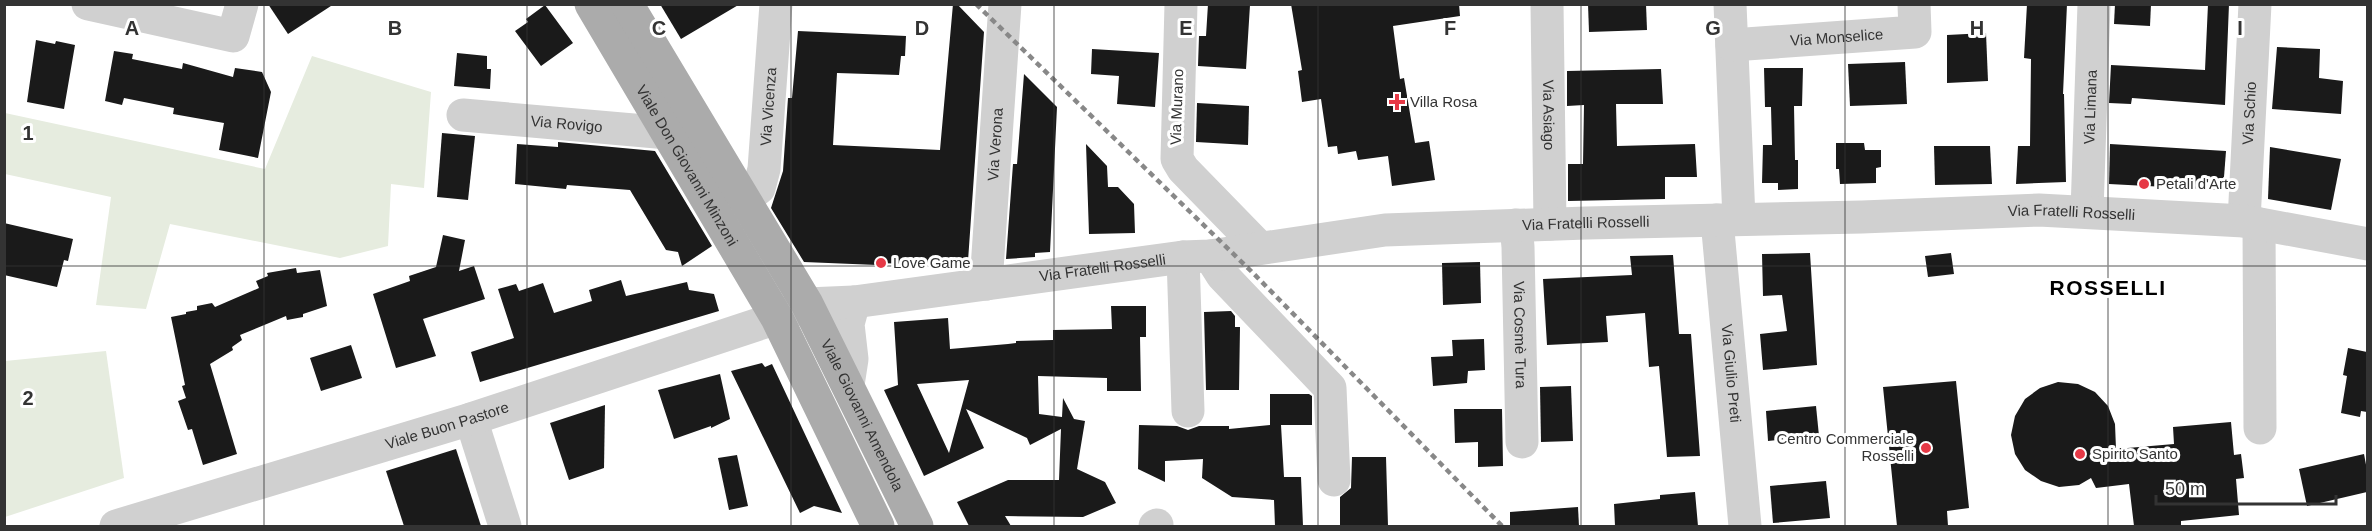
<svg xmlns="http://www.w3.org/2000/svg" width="2372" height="531" font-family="Helvetica,sans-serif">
<rect width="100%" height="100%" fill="#fff"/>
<g fill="#e6ecdf">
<path d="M312 56 431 92 424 188 391 184 388 246 340 258 170 224 146 309 96 305 111 197 5 174V113L265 169Z"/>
<path d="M106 351 124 478 5 517V361Z"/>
</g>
<g fill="#1a1a1a" fill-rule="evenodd">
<path d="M268 4H334L288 34Z"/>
<path d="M660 4H740L681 39Z"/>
<path d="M953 4H957L984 32 968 261 913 263 912 264 877 263V265L804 262 771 208 783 171 788 98H792L798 31 906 36 905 56H901L899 75 837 73 833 145 940 150Z"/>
<path d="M1208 4 1250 5 1246 69 1198 66 1199 36H1206Z"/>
<path d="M1291 4H1459L1460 16 1393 26 1400 79 1404 78 1415 143 1429 141 1435 180 1392 186 1388 156 1358 160 1356 151 1338 154 1337 146 1328 147 1321 99 1302 102 1298 71 1302 70Z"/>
<path d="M1588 4H1646L1647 30 1589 32Z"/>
<path d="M2027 4H2067L2063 94H2064L2066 182 2016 184 2018 146H2030L2031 59 2024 58Z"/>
<path d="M2115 4H2151L2150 26 2114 24Z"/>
<path d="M2208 4H2229L2225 105 2132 98 2131 104 2109 103 2111 65 2205 70Z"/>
<path d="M545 5 573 43 541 66 515 31 528 22 526 19Z"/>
<path d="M1986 33 1988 81 1947 83V35Z"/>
<path d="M36 40 55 44 56 41 75 45 64 109 27 102Z"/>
<path d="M2277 47 2320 49 2319 78 2343 81 2341 114 2272 109Z"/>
<path d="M1092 49 1159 53 1155 107 1117 104 1119 76 1091 74Z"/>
<path d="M114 51 133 54 132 59 182 69 183 63 233 77 235 68 262 72 271 92 258 158 219 150 224 123 173 114 174 108 124 98 122 105 105 101Z"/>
<path d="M457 53 487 56V69H491L490 89 454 86Z"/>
<path d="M1905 62 1907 104 1850 106 1848 64Z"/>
<path d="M1764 68H1803L1802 106H1794L1795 160H1798V189L1778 190V183H1762L1763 145H1772L1771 107H1765Z"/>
<path d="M1661 69 1663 104H1616L1617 146 1695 144 1697 177H1665V199L1568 201V164H1583L1584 105 1567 106V71Z"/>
<path d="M1024 74 1057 107 1050 252 1035 253V257L1006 259 1013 164H1017Z"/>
<path d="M1197 103 1249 106 1248 145 1196 142Z"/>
<path d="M442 133 475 136 468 200 437 197Z"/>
<path d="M558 142 655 151 712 246 682 266 678 252 666 250 630 190 567 185 566 189 515 184 517 144 558 147Z"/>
<path d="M1836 143H1864L1865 150H1881V167L1876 168V183L1840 184 1839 169H1836Z"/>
<path d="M1086 144 1107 166 1108 187H1118L1134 204 1135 233 1089 234Z"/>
<path d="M2110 144 2226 151 2223 190 2109 184Z"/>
<path d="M1934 146H1990L1992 184 1935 185Z"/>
<path d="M2270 147 2341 159 2331 210 2268 199Z"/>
<path d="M4 223 73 239 68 261 64 260 57 287 4 275Z"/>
<path d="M443 235 465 240 459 271 474 266 485 299 423 319 436 356 396 368 373 294 410 281 409 276 436 267Z"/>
<path d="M1810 253 1817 365 1763 370 1760 334 1787 331 1782 295 1763 296 1762 254Z"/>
<path d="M1951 253 1954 274 1928 277 1925 256Z"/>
<path d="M1673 255 1679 334H1691L1700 456 1667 457 1659 366 1649 367 1645 313 1606 316 1608 342 1547 345 1543 279 1632 275 1630 256Z"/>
<path d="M1480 262 1481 303 1443 305 1442 263Z"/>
<path d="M296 268 297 273 320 270 327 306 303 314V317L287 320 286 316 240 335 242 340 232 347 233 350 210 364 237 454 203 465 192 429 188 430 178 401 186 398 182 386 185 385 171 317 186 314V312L197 310V306L212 303 215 307 259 288 256 281 268 276 267 273Z"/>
<path d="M621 280 626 296 687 282 689 290 714 294 719 311 480 382 471 352 514 338 498 289 516 284 519 291 543 283 554 313 592 301 589 290Z"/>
<path d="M1111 306H1146V337H1140L1141 391H1107V378L1038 376 1039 414 1062 417 1063 398 1074 419 1085 421 1077 469 1105 482 1116 503 1083 517 1005 516 1011 526H969L957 502 1008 480H1059L1061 429 1030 445 1027 438 966 409 984 448 924 476 884 390 898 385 894 322 948 318 950 349 1008 344 1016 343V341L1053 340V330L1112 329ZM969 380 963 402 949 453 917 384Z"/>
<path d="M1231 311 1235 316V327H1240L1239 390H1206L1204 312Z"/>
<path d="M1484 339 1485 370 1468 371 1467 383 1433 386 1431 357 1453 356 1452 340Z"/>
<path d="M351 345 362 378 321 391 310 358Z"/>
<path d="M2348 348 2367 352V412L2361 411 2360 417 2341 413 2347 376 2343 375Z"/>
<path d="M762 363 765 367 772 364 842 513 814 506 800 513 731 371Z"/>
<path d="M720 374 730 419 711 428V426L674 439 658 390Z"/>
<path d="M1956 381 1969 508 1947 511 1948 526H1897L1883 387Z"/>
<path d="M2058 382 2078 384 2095 392 2108 406 2115 424 2116 449 2174 444 2173 427 2231 422 2234 455 2241 454 2244 478 2236 479 2239 515 2181 521V525L2172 526H2134L2129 484 2096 488 2091 478 2079 485 2059 487 2041 481 2025 470 2015 454 2011 435 2015 416 2025 399 2040 388Z"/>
<path d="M1571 386 1573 441 1541 442 1540 387Z"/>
<path d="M1270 394H1309L1312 396V425H1281L1284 477H1301L1303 526H1275L1274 500 1232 497 1202 478 1203 459 1165 461V482L1138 469 1139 425 1177 426 1188 430 1199 426H1229V429L1270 425Z"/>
<path d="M605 405 604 468 569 480 550 423Z"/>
<path d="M1816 406 1819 436 1768 441 1766 411Z"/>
<path d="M1454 409H1502L1503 466 1478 467V442L1455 443Z"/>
<path d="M456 449 481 526H404L386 471Z"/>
<path d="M2364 454 2367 470V492L2307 506 2299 469Z"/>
<path d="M737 455 748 506 729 510 718 458Z"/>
<path d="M1352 457H1386L1388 526H1340V497L1351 488Z"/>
<path d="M1826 481 1830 518 1773 523 1770 486Z"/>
<path d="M1695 492 1698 526H1615L1614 504 1660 499V495Z"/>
<path d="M1578 507 1579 526H1510V512Z"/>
</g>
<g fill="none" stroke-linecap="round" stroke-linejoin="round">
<g stroke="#d0d0d0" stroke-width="33">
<path d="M88 4 233 36 242 4"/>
<path d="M1181 4 1177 159 1183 169 1260 248"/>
<path id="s1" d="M1547 4 1550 224"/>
<path d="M1730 4 1739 219"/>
<path id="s2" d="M1732 45 1915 32 1914 4"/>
<path id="s3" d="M463 115 668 133"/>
<path id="s4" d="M745 199 759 188 764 169 776 4"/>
<path id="s5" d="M2087 211 2094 4"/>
<path id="s6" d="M1717 220 1745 526"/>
<path id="s7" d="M2244 221 2255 4"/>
<path d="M2259 224 2260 428"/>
<path id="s8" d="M1516 225 1518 247 1522 442"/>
<path d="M1210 256 1222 275 1330 388 1334 480"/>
<path d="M1183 257 1188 411"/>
<path id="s9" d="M986 284 1005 4"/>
<path d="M848 385 852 359 848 324 854 302"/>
<path d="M471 419 505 526"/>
<path id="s10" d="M116 526 471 419 777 318 807 304 854 302 1183 257 1210 256 1385 230 1586 223 1862 217 2039 210 2244 221 2368 244"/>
<path d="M1155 526 1157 525"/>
</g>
<g stroke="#ababab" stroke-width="33">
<path id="s11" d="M591 4 777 318 878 526"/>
<path id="s12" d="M627 4 807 304 917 526"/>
</g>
<path stroke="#888" stroke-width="4.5" stroke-dasharray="6 4.5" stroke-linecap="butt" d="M976 4 1252 272 1502 526"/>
</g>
<path fill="none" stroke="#333" stroke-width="1.5" stroke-opacity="0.55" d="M264 4V526M527 4V526M791 4V526M1054 4V526M1318 4V526M1581 4V526M1845 4V526M2108 4V526M4 266H2368"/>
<g fill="#e63946" stroke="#fff" stroke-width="2">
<path d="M1394 93h6v6h6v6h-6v6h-6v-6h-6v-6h6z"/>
<circle cx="2144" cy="184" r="6"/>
<circle cx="881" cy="263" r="6"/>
<circle cx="1926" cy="448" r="6"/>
<circle cx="2080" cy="454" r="6"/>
</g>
<g text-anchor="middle" stroke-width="6" stroke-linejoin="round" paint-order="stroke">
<g font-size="15" fill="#333" stroke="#fff">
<text dy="5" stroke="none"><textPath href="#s2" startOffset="105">Via Monselice</textPath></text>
<text dy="5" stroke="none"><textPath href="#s4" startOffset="100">Via Vicenza</textPath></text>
<text transform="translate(1177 107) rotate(-88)" y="5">Via Murano</text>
<text dy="5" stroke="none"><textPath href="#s5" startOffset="104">Via Limana</textPath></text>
<text dy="5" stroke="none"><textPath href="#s7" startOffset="108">Via Schio</textPath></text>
<text dy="5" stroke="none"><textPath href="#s1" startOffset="111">Via Asiago</textPath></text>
<text dy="5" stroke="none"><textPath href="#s3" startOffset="104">Via Rovigo</textPath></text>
<text dy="5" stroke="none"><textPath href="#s9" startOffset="140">Via Verona</textPath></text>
<text dy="5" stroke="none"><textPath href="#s11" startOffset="188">Viale Don Giovanni Minzoni</textPath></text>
<text dy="5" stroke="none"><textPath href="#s10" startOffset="1996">Via Fratelli Rosselli</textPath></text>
<text dy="5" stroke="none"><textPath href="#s10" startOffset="1510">Via Fratelli Rosselli</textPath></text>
<text dy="5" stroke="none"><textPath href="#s10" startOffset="1024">Via Fratelli Rosselli</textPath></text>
<text dy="5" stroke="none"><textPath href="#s8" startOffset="110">Via Cosmè Tura</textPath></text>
<text dy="5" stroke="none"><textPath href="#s6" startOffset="154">Via Giulio Preti</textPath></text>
<text dy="5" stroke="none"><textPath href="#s12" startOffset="474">Viale Giovanni Amendola</textPath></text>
<text dy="5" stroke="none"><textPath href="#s10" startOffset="346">Viale Buon Pastore</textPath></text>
</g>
<g font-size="15" fill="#333" stroke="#fff" text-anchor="start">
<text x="1410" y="107">Villa Rosa</text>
<text x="2156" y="189">Petali d'Arte</text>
<text x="893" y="268">Love Game</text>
<text x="1914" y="444" text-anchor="end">Centro Commerciale<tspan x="1914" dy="17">Rosselli</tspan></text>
<text x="2092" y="459">Spirito Santo</text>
</g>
<g font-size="21" font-weight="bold" letter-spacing="1.5" fill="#000" stroke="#fff">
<text x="2108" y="295">ROSSELLI</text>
</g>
</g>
<g font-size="20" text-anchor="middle" font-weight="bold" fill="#333" stroke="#fff" stroke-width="6" stroke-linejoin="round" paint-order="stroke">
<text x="132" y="35">A</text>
<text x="395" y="35">B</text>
<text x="659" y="35">C</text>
<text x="922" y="35">D</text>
<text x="1186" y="35">E</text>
<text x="1450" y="35">F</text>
<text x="1713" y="35">G</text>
<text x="1977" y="35">H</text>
<text x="2240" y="35">I</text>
<text x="28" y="140">1</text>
<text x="28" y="405">2</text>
</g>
<rect width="2372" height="531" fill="none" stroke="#333333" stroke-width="12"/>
<path d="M2156 495v9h180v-9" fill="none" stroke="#333333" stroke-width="3"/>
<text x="2165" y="495" font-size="18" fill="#333333" stroke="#ffffff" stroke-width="4.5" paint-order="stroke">50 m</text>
</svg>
